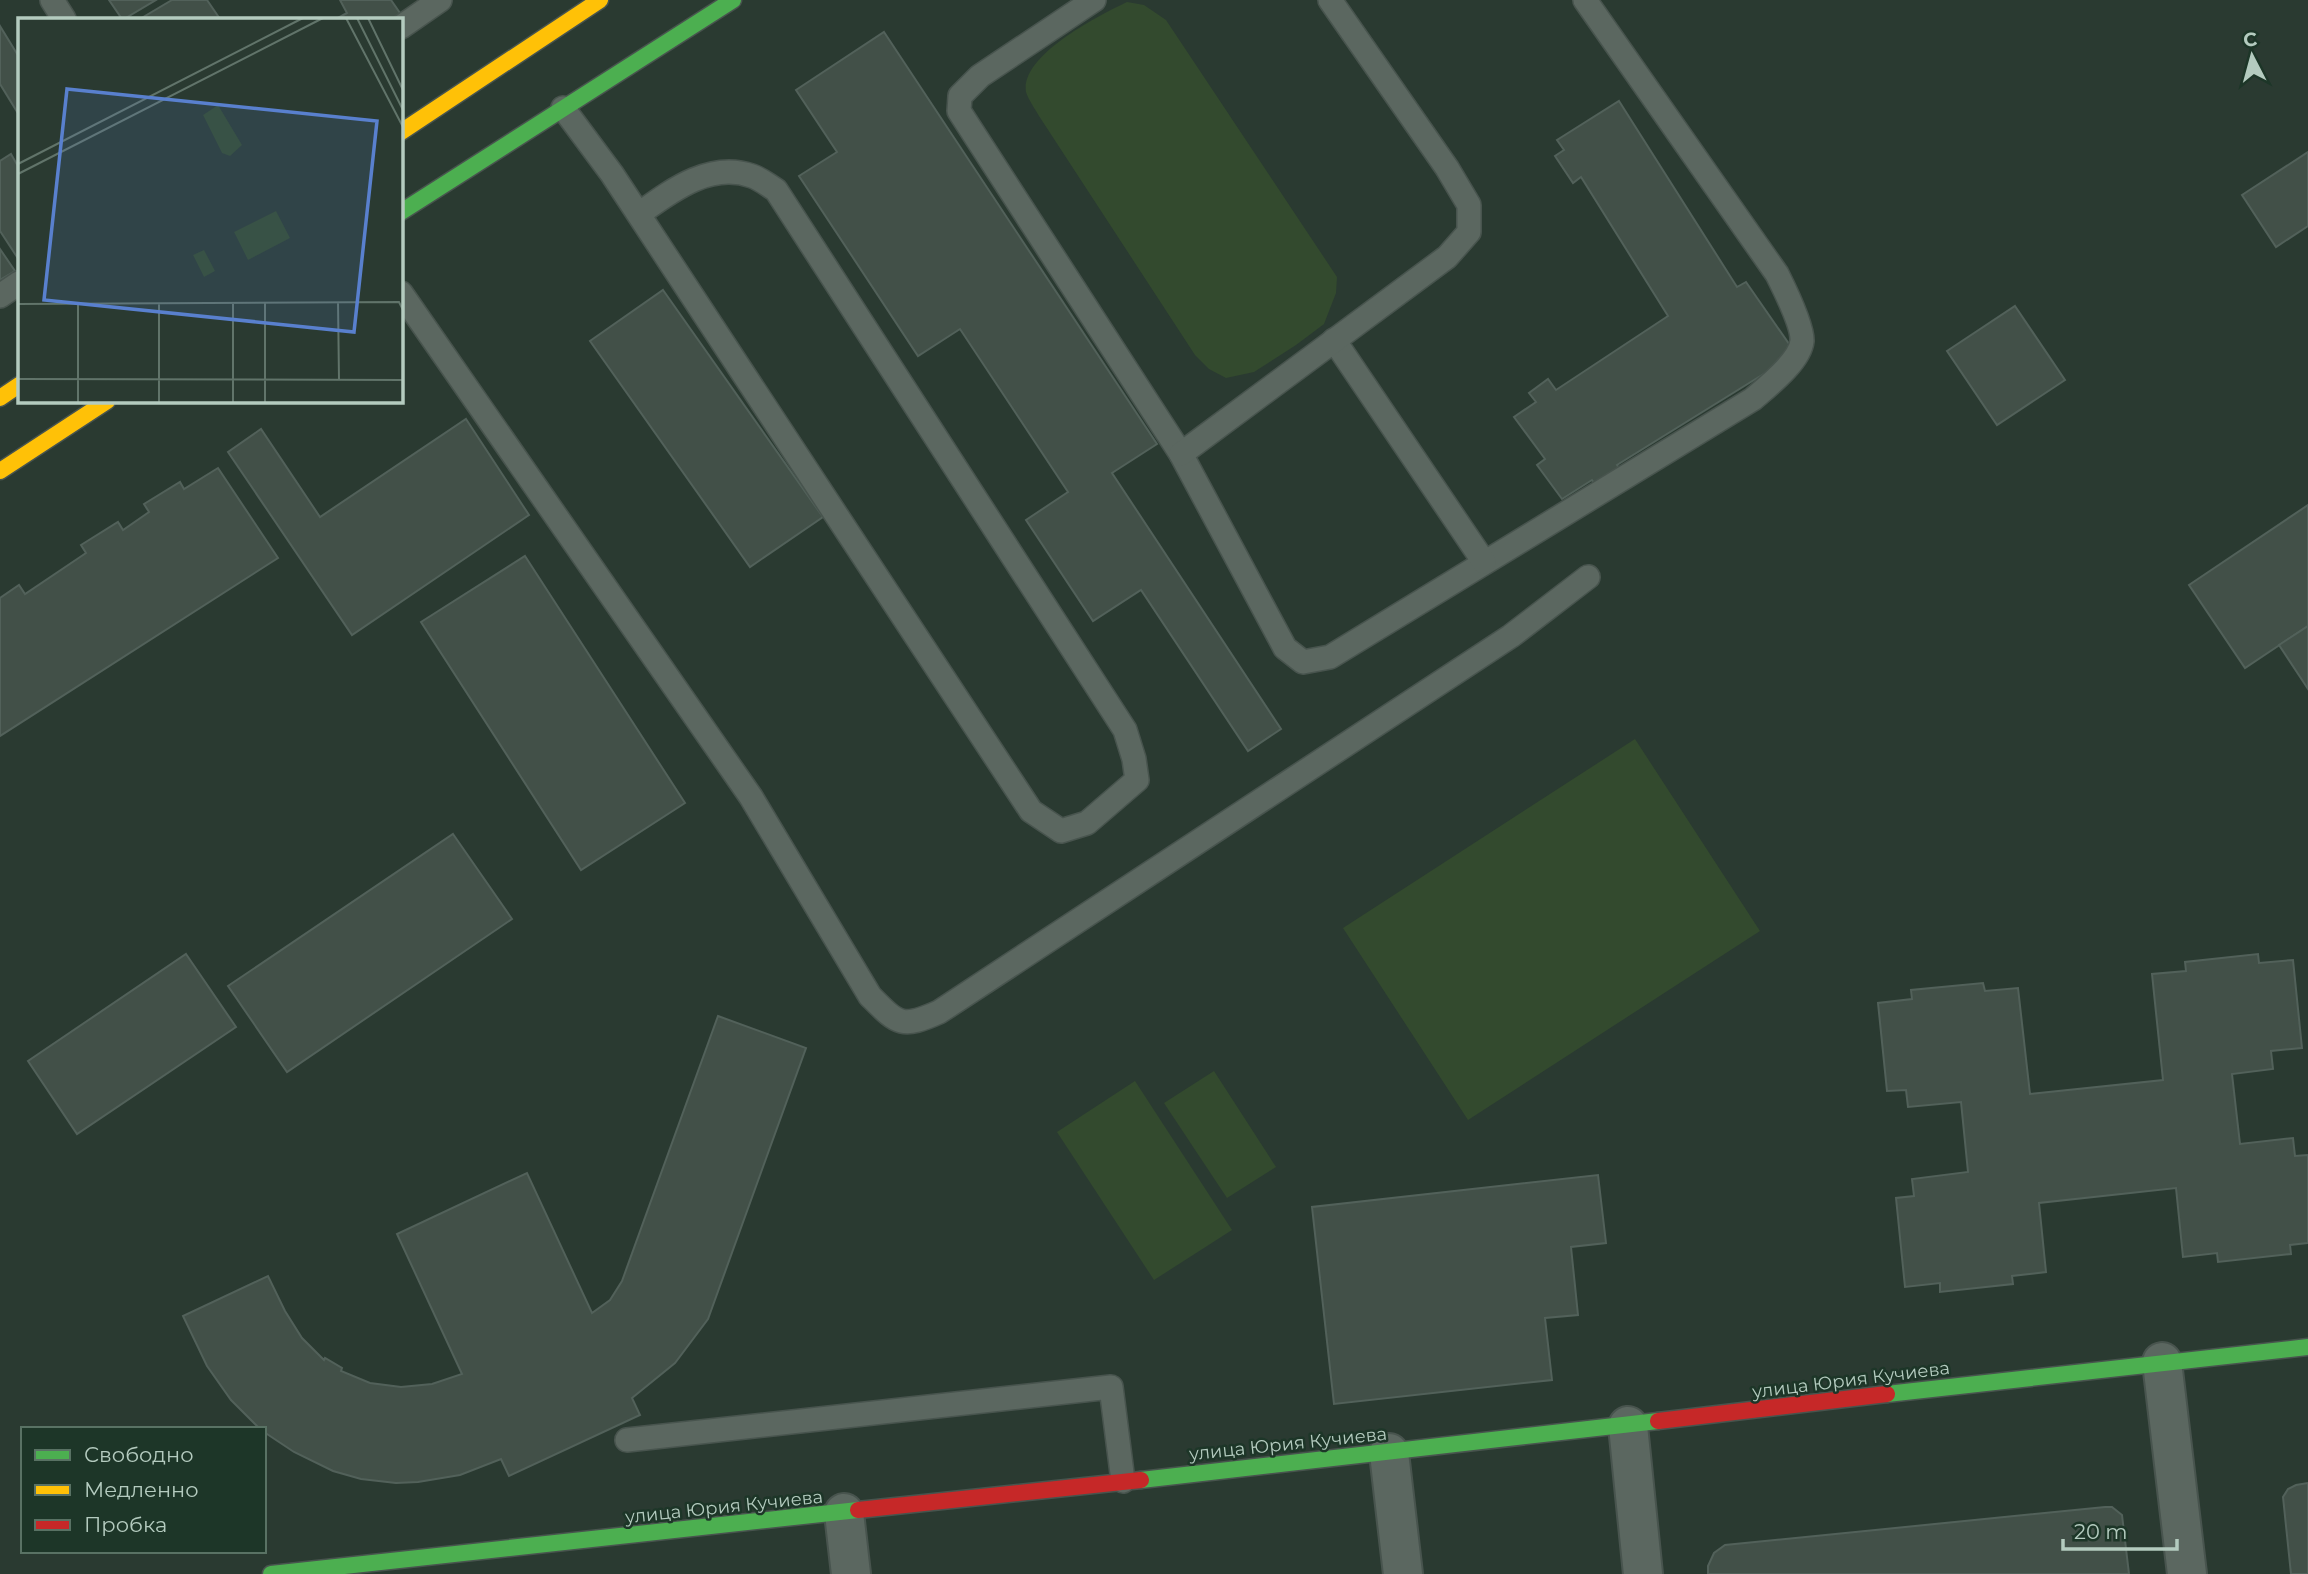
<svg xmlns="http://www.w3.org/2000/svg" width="2308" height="1574" font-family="Montserrat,sans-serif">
<rect width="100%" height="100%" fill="#2a3a31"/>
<g fill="#334a2e">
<path d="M1127 2 1144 5 1166 20 1337 277 1336 293 1324 324 1296 345 1254 372 1226 378 1209 369 1195 355 1039 116C1035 109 1028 99 1026 92 1020 55 1100 15 1127 2Z"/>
<path d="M1635 739 1760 931 1468 1120 1343 928Z"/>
<path d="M1214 1071 1276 1167 1227 1198 1164 1103Z"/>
<path d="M1135 1081 1232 1230 1154 1280 1057 1132Z"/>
</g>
<g fill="#425048" stroke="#52615a" stroke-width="2">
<path d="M109 0H156L124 19H122Z"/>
<path d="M172 0H207L220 19H140Z"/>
<path d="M340 0H391L402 16 397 19H336L347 13Z"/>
<path d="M0 26 19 57V115L0 84Z"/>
<path d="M884 32 1157 444 1112 473 1281 729 1248 751 1141 590 1093 621 1026 520 1068 492 960 329 918 356 799 176 837 152 796 90Z"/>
<path d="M1619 101 1737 287 1746 282 1796 354 1617 465 1624 475 1600 491 1592 480 1562 499 1537 465 1545 459 1514 417 1536 402 1529 393 1548 379 1556 390 1668 316 1581 177 1573 183 1555 156 1564 150 1557 140Z"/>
<path d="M2308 152V226L2276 247 2242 195Z"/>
<path d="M11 154 19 168V260L0 231V161Z"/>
<path d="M0 249 15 271 0 280Z"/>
<path d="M663 290 823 517 750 567 590 341Z"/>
<path d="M2015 306 2065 380 1997 425 1947 351Z"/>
<path d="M466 419 529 515 352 635 228 452 261 429 320 517Z"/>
<path d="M218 468 278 558 0 736V598L19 585 25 594 86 553 81 545 118 522 123 530 149 512 144 504 180 482 184 489Z"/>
<path d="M2308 505V626L2245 668 2189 585Z"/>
<path d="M525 556 685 803 581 870 421 622Z"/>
<path d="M2308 626V689L2279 645Z"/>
<path d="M453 834 512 919 287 1072 228 986Z"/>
<path d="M186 954 236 1027 77 1134 28 1061Z"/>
<path d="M2258 954 2259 963 2293 960 2302 1048 2271 1051 2273 1069 2232 1074 2240 1144 2293 1138 2295 1156 2308 1155V1243L2290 1245 2291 1254 2218 1262 2217 1253 2183 1257 2176 1188 2039 1203 2046 1272 2012 1276 2013 1284 1940 1292V1283L1905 1287 1896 1198 1914 1196 1912 1179 1968 1172 1961 1102 1908 1107 1906 1090 1887 1091 1878 1003 1912 999 1911 990 1983 983 1985 991 2018 988 2030 1094 2163 1080 2152 974 2186 971 2185 962Z"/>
<path d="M718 1016 806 1048 708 1319 675 1363 632 1398 640 1415 509 1476 501 1459 460 1475 418 1482 396 1483 361 1479 333 1471 294 1452 264 1432V1429H260L231 1400 207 1366 183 1316 268 1276 285 1311 302 1338 324 1360 325 1358 342 1368 341 1371 370 1383 401 1387 432 1384 462 1374 397 1234 527 1173 592 1313 610 1300 622 1281Z"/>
<path d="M1598 1175 1606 1243 1571 1247 1578 1315 1545 1318 1552 1380 1334 1404 1312 1207Z"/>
<path d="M2308 1483V1574H2291L2283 1497 2288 1489 2296 1485Z"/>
<path d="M2105 1507H2112L2122 1515 2129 1574H1708V1566L1714 1553 1725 1545Z"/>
</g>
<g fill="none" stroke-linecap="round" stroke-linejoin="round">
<g stroke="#48544e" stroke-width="26">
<g id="lane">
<path d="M52 0 64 19"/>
<path d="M1094 0 980 76 960 96 959 111 1181 454 1285 648 1303 662 1330 657 1753 399C1768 386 1800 361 1802 341 1803 326 1784 288 1777 274L1585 0"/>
<path d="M401 27 440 0"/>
<path d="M563 108 612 174 1031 811 1061 831 1087 823 1137 780 1134 759 1125 730 776 190C769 186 761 179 752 176 710 161 671 191 639 214"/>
<path d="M401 293 751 797 870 996C898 1024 901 1029 939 1012L1511 636 1588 577"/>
<path d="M0 296 19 283"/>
<path d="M1334 340 1484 562"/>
<path d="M1181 454 1447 257 1469 232V205L1447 168 1330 0"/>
<path d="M627 1440 1111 1387 1123 1481"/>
</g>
</g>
<g stroke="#48544e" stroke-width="42">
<g id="street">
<path d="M2162 1362 2187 1574"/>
<path d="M1628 1426 1643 1574"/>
<path d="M1389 1453 1403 1574"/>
<path d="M844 1513 851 1574"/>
</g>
</g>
<g stroke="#48544e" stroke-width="19">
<g id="fast">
<path d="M401 212 733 0"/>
<path d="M1887 1394 2308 1347"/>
<path d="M1141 1480 1658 1421"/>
<path d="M271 1574 858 1510"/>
</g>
</g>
<g stroke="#48544e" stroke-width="19">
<g id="slow">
<path d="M401 132 600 0"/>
<path d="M0 398 19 385"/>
<path d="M0 471 107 401"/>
</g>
</g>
<g stroke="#48544e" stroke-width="19">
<g id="jam">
<path d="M1658 1421 1887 1394"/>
<path d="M858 1510 1141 1480"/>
</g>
</g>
<use href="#lane" stroke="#5b6760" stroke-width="23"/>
<use href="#street" stroke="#5b6760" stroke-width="38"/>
<use href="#fast" stroke="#4caf50" stroke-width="16"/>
<use href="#slow" stroke="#ffc107" stroke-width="16"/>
<use href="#jam" stroke="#c62828" stroke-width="16"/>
</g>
<g text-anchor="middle" stroke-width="5" stroke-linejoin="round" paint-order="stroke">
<g font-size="18" fill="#b4cbbf" stroke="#1d3628">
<text transform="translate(1851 1380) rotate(-7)" y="6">улица Юрия Кучиева</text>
<text transform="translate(1288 1444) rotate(-6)" y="6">улица Юрия Кучиева</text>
<text transform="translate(724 1507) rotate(-6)" y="6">улица Юрия Кучиева</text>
</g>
</g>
<g transform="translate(18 18)">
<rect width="385" height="385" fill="#2a3a31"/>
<path d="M200 87 224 127 212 138 204 135 185 97ZM258 193 272 220 230 242 216 214ZM186 232 197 253 186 259 175 237Z" fill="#334a2e"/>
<path fill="none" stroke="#61746a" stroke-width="2" d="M328 0 385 109M339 0 385 92M350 0 385 72M0 146 285 0M0 156 305 0M320 284 321 362M215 285V385M0 286 381 284 385 292M60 286V385M141 286V385M0 361 385 362M247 385V285"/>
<path fill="#5980ce" fill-opacity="0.15" stroke="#5980ce" stroke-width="3.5" d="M49 71 359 103 336 314 26 282Z"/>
<rect width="385" height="385" fill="none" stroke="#b4cbbf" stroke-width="3.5"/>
</g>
<rect x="21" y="1427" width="245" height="126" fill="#1d3628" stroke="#597264" stroke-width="2"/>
<rect x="35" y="1450" width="35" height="10" fill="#4caf50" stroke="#597264" stroke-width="2"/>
<text x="84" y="1462" font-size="21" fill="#b4cbbf">Свободно</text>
<rect x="35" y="1485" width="35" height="10" fill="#ffc107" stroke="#597264" stroke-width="2"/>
<text x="84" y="1497" font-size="21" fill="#b4cbbf">Медленно</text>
<rect x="35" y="1520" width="35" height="10" fill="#c62828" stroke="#597264" stroke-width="2"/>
<text x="84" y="1532" font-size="21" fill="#b4cbbf">Пробка</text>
<g transform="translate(2252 56) rotate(354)" stroke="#1d3628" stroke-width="5" paint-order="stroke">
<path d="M0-5L12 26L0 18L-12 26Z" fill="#b4cbbf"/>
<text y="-10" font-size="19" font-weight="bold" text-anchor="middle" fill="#b4cbbf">С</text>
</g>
<path d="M2063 1539v10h114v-10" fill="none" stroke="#b4cbbf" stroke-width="3.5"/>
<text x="2074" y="1539" font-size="21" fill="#b4cbbf" stroke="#1d3628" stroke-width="5" paint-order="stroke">20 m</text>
</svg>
